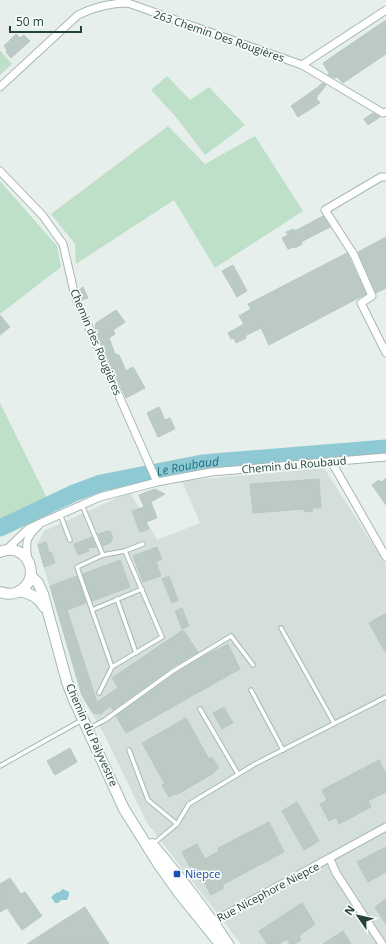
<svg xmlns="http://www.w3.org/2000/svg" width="386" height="944" font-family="'Open Sans',sans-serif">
<rect width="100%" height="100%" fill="#e6efeb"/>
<path fill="#d4dfda" d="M324 468 386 565V944H241L147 823 104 734 81 695 37 544 44 531 130 492 157 540 200 523 182 481Z"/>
<g fill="#bfe0c8">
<path d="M0 50 12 64 0 75Z"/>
<path d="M167 76 190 100 209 87 245 125 205 155 176 117 151 90Z"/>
<path d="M168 126 205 164 255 136 303 211 215 268 174 200 76 264 75 244 51 214Z"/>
<path d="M0 181 57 246 61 267 0 314Z"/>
<path d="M0 403 47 498 0 522Z"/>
</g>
<path fill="#8ec9d4" d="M63 889 69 892V895L67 900H61L58 903H55L51 897 57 892 58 893Z"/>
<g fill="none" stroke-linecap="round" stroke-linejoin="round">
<path stroke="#8ec9d4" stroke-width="17" id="s1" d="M0 528 74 493 101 483 202 463 386 448"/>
</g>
<g fill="#bbcac4" stroke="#b8c9c2">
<path d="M386 20V54L343 83 337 77 334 78 328 75 329 73 323 63Z"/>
<path d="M16 34 20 38 24 35 30 41 11 58 6 52 7 50 4 46Z"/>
<path d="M322 83 326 85 316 98 320 103 298 117 291 106 318 87Z"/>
<path d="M373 113 380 117 368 125 364 119Z"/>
<path d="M323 216 330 227 301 242 302 244 295 248 294 247 288 249 282 238 288 235 286 232 294 229 295 231Z"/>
<path d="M386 237V288L376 293 358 252Z"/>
<path d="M347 253 366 294 269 345 261 328 245 336 246 338 236 343 234 338 231 339 228 333 244 324 239 316 251 309 248 304Z"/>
<path d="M233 265 247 291 237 297 222 271Z"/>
<path d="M83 287 88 298 82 300 79 290Z"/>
<path d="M116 310 125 322 113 330 115 334 109 338 115 354H117L118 356 119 355 126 371 133 367 145 388 126 398 95 329 96 323Z"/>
<path d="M0 315 10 327 0 335Z"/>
<path d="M159 407 165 420 170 418 175 429 158 437 147 413Z"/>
<path d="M386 478V505L372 485 379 480 381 482Z"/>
<path d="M319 479 321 508H312L313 511 304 512V509L253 513 250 484Z"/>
<path d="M155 489 165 494 151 502 157 518 146 522 149 529 140 532 132 511 144 507 139 495Z"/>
<path d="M108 531H110L113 538 111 539 112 542 103 546 98 534Z"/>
<path d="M92 537 96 547 88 548 89 551 78 555 74 544Z"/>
<path d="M46 542 49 553 51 552 55 563 44 567 38 545Z"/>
<path d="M157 547 162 559 156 562 161 576 143 582 133 556Z"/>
<path d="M120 560 130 587 92 601 83 574Z"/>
<path d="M77 576 86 603 67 610 97 702 118 688 112 678 183 630 198 652 171 668 113 710 110 706 101 714 93 713 82 695 50 586Z"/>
<path d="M169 576 178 600 172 603 162 579Z"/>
<path d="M182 608 189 626 182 629 175 611Z"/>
<path d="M386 613V653L369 623Z"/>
<path d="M228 644 240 669 126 733 116 716 175 674 202 657Z"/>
<path d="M224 707 233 723 222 729 213 713Z"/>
<path d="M186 718 209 759 212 757 219 768 213 772 214 773 176 795 175 793 169 797 162 785 165 784 142 743Z"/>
<path d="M70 748 77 762 55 775 47 761Z"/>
<path d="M379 760 386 774V792L368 801 371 807 339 824 336 817 329 821 320 804 327 800 322 790Z"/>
<path d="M297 802 319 841 304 850 282 811Z"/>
<path d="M269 822 284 852 222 885 224 888 211 895 203 880 200 881 192 866 190 867 182 852 197 844 205 859 219 851 218 848Z"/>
<path d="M386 847V872L368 882 357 862Z"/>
<path d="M10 878 21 894 25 892 42 916 22 930 7 908 0 912V884Z"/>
<path d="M386 899V924L375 907Z"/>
<path d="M302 903 315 924 299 936 301 940 294 944H290L287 939 279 944H267L259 931Z"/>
<path d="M85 907 109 944H27L64 920Z"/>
<path d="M343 931 351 944H323Z"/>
</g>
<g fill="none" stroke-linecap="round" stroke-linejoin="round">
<g stroke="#a8b8b2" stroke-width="5.5">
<g id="lane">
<path d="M82 505 103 555 77 567 112 667 162 637 125 551 143 544"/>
<path d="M60 514 70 540"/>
<path d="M103 555 125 551"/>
<path d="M117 599 136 653"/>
<path d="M92 610 142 589"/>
<path d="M281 628 334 723"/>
<path d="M251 690 283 750"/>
<path d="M99 693 112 667"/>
<path d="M200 709 238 774"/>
<path d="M88 729 105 720 173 671 231 636 253 665"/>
<path d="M129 750 148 800 177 824"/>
<path d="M0 766 82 720"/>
<path d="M153 844 177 824 189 804 255 764 386 697"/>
</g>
</g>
<g stroke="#a8b8b2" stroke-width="9">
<g id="street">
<path d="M302 65 386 10"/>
<path d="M0 87 78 15C94 7 110 3 128 3L302 65 383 113 386 112"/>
<path d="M0 171 43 216 63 244 75 296 157 482"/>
<path d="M386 177H381L325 210 354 255 372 296 361 303 386 353"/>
<path d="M331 461 386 557"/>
<path d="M6 550 28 529 43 522 100 497 157 482 211 472 386 457"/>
<path d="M28 559C25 543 26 537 38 526"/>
<path d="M330 859 336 873 382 944"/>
<path d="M209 924 386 827"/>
</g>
</g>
<g stroke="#a4bbb3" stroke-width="12">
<g id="secondary">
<path d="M0 552C27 540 44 579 18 592 12 595 6 594 0 592"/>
<path d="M31 576 38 583 43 594 67 682 74 700 124 809 159 865 179 893 220 944"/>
<path d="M19 591C30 593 39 597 44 607"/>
<path d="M152 844C179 876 205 909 228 944"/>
</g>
</g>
<use href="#lane" stroke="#fff" stroke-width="3.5"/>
<use href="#street" stroke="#fff" stroke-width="7"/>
<use href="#secondary" stroke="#fff" stroke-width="10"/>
</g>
<rect fill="#1a4fb4" stroke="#f7fbf9" stroke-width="1.5" x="173" y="870" width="8" height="8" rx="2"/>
<g text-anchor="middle" stroke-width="3.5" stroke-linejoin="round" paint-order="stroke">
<g font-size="11" fill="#24423a" stroke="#f7fbf9">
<text transform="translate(219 36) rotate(19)" y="4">263 Chemin Des Rougières</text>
<text transform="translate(96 342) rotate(67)" y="4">Chemin des Rougières</text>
<text transform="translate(294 465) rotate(-5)" y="4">Chemin du Roubaud</text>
<text transform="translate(92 735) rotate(66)" y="4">Chemin du Palyvestre</text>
<text transform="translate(268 892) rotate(-28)" y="4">Rue Nicephore Niepce</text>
</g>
<g font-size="11" fill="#164399" stroke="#f7fbf9" text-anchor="start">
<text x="185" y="878">Niepce</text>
</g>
<g font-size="12" font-style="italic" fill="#1c6f80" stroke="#f7fbf9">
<text dy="4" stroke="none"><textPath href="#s1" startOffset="199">Le Roubaud</textPath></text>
</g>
</g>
<g transform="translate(358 916) rotate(304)" stroke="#f7fbf9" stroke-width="3" paint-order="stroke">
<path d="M0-3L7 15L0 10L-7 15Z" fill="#24423a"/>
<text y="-6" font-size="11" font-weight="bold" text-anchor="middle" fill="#24423a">N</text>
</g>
<path d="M10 26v6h71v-6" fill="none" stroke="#24423a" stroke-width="2"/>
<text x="16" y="26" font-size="12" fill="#24423a" stroke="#f7fbf9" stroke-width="3" paint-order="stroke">50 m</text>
</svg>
